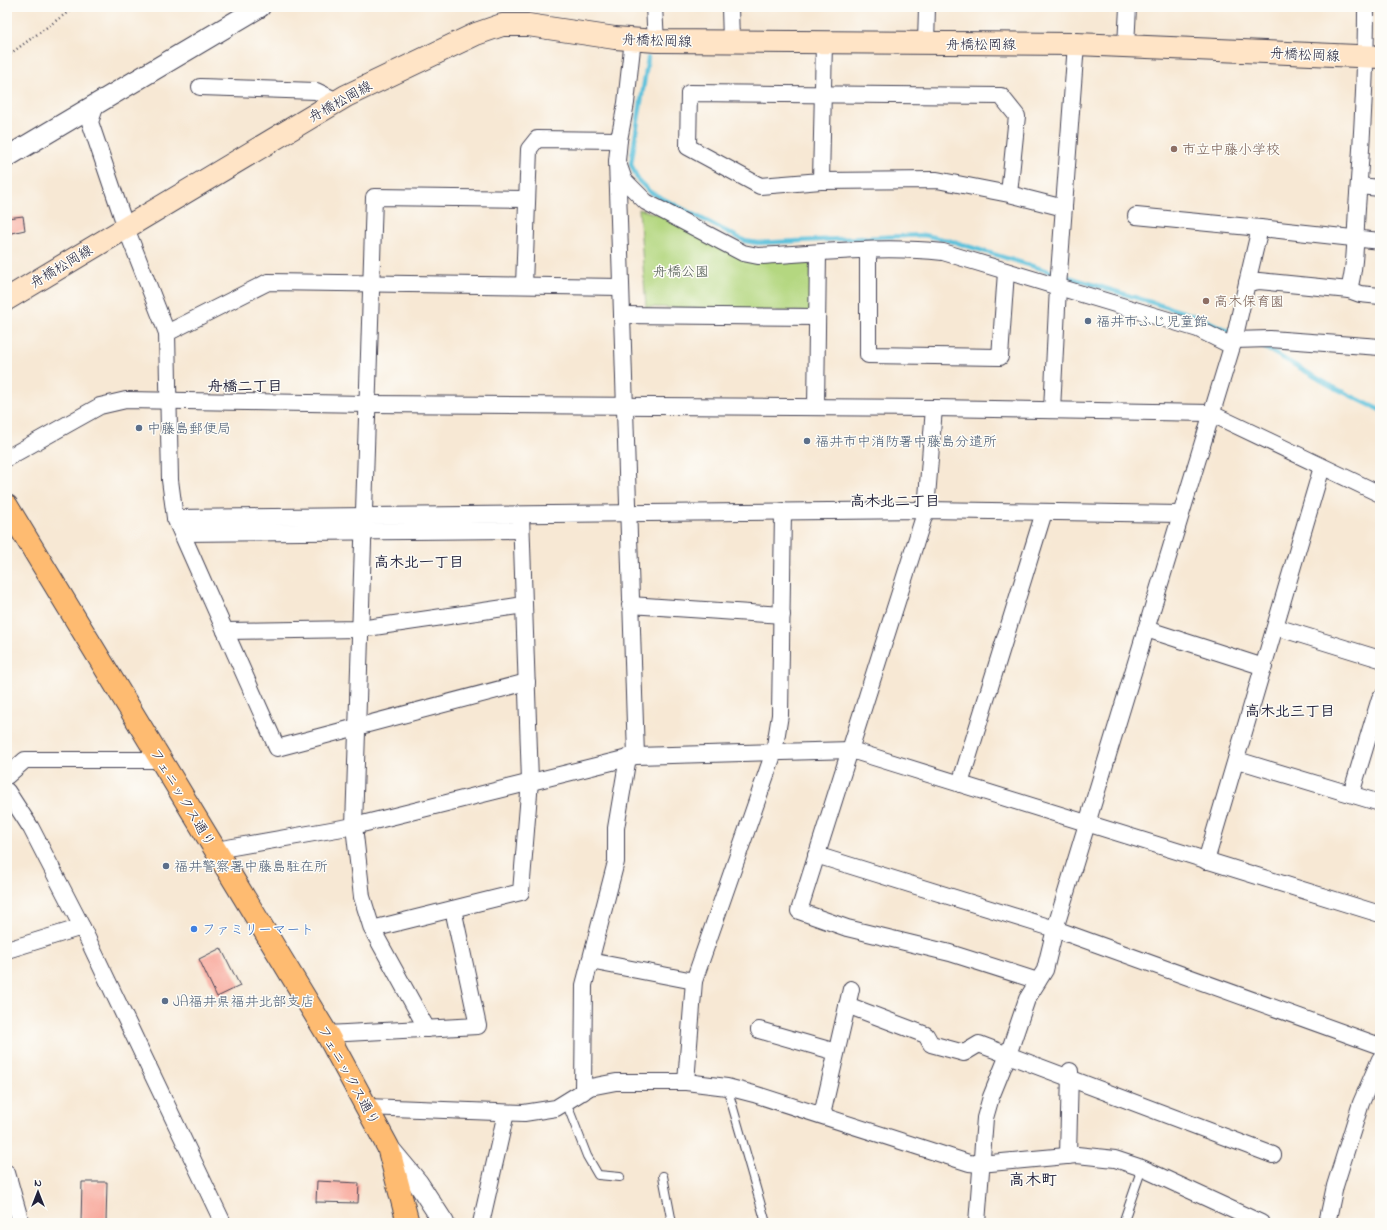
<svg xmlns="http://www.w3.org/2000/svg" width="1387" height="1230" font-family="'Indie Flower','Klee One',sans-serif">
<rect width="100%" height="100%" fill="#fdfcf7"/>
<filter id="ink" filterUnits="userSpaceOnUse"><feTurbulence type="fractalNoise" baseFrequency=".025" numOctaves="2"/><feDisplacementMap in="SourceGraphic" scale="8" xChannelSelector="R" yChannelSelector="G"/><feConvolveMatrix kernelMatrix="1 2 1 2 8 2 1 2 1" color-interpolation-filters="sRGB"/></filter>
<filter id="wash" filterUnits="userSpaceOnUse"><feTurbulence type="fractalNoise" baseFrequency=".012" numOctaves="4" result="noise"/><feDisplacementMap in="SourceGraphic" scale="16" xChannelSelector="R" yChannelSelector="G"/><feGaussianBlur stdDeviation="0.9" result="paint"/><feColorMatrix in="noise" values="0 0 0 0 0 0 0 0 0 0 0 0 0 0 0 0 0 1.4 0 .05"/><feComposite in="paint" operator="in"/></filter>
<g filter="url(#wash)">
<rect width="100%" height="100%" fill="#f7e8d4"/>
<path fill="#b4d780" stroke="#6b7c5e" d="M639 209 663 216 738 256 811 262V312L646 307Z"/>
<g fill="none" stroke-linecap="round" stroke-linejoin="round">
<g stroke="#5dc1db" stroke-width="4.5">
<path d="M640 7 643 13"/>
<path d="M648 58 631 164 638 180 650 192 745 241 757 243 924 235 951 241 1055 273"/>
<path d="M1062 275 1199 317 1233 333"/>
<path d="M1260 345 1331 386 1380 410"/>
</g>
</g>
<g id="blocks">
<g fill="#f8a699">
<path d="M23 216 25 230 7 234V218Z"/>
<path d="M221 948 240 986 217 997 199 959Z"/>
<path d="M317 1181 359 1183 358 1203 316 1202Z"/>
<path d="M82 1182H107L106 1223 81 1222Z"/>
</g>
</g>
</g>
<g filter="url(#ink)">
<use href="#blocks" fill-opacity="0" stroke="#424052" stroke-width="1"/>
<g fill="none" stroke-linecap="round" stroke-linejoin="round">
<g stroke="#424052" stroke-width="10">
<g id="service">
<path d="M727 1087 766 1223"/>
<path d="M566 1102 587 1156 598 1175 620 1177"/>
<path d="M663 1176 672 1223"/>
<path d="M1123 1223 1142 1168"/>
</g>
</g>
<g stroke="#424052" stroke-width="18">
<g id="minor">
<path d="M654 7 656 41"/>
<path d="M730 7 731 41"/>
<path d="M633 39 626 103 619 140 617 161C624 359 628 557 636 756"/>
<path d="M926 43 927 7"/>
<path d="M1126 46 1128 7"/>
<path d="M200 87 316 91 337 101"/>
<path d="M97 102 90 122 126 228 167 333"/>
<path d="M619 166 624 180 646 202 743 253 758 256C819 253 882 245 943 252L1198 329 1232 346"/>
<path d="M821 181 824 42"/>
<path d="M1359 186 1380 188"/>
<path d="M1009 194 1017 116 1001 96 689 93 688 147 760 186 821 181 937 180 1009 194 1064 208"/>
<path d="M1136 216 1260 228"/>
<path d="M868 251V355L1000 357 1006 272"/>
<path d="M1247 283 1260 228 1380 241"/>
<path d="M524 285 529 149 537 139 619 140"/>
<path d="M1349 290 1360 294 1380 296"/>
<path d="M622 315 817 317"/>
<path d="M1234 340 1270 339 1380 347"/>
<path d="M816 407 818 253"/>
<path d="M934 408 926 510 799 911 847 928 950 953 1038 981"/>
<path d="M1052 410 1058 287 1076 44"/>
<path d="M7 458 100 406 126 400 368 404 934 408 1210 413 1380 494"/>
<path d="M175 518 926 510 1180 514"/>
<path d="M182 533 521 530"/>
<path d="M630 605 782 615"/>
<path d="M1276 627 1380 659"/>
<path d="M1146 629 1264 667"/>
<path d="M225 631 360 629 524 605"/>
<path d="M527 682 277 748 175 518 170 480 167 333 268 282 621 287"/>
<path d="M1237 760 1380 803"/>
<path d="M7 776 25 760H161"/>
<path d="M960 784 1044 512"/>
<path d="M7 791 31 828 82 927 223 1223"/>
<path d="M1351 794 1380 698"/>
<path d="M216 850 354 826 636 756 851 750 1380 914"/>
<path d="M816 855 1055 929 1380 1046"/>
<path d="M1206 861 1322 467"/>
<path d="M372 929 521 892 530 781 521 515"/>
<path d="M7 950 82 927"/>
<path d="M590 961 694 981"/>
<path d="M847 1005 926 1035 931 1044 964 1053 979 1044 1273 1155"/>
<path d="M427 1029 372 929 362 897 354 826 374 197 526 199"/>
<path d="M759 1030 836 1052"/>
<path d="M327 1034 478 1026 453 909"/>
<path d="M686 1082 694 981 774 752 780 715 783 511"/>
<path d="M583 1092 584 985 616 862V828L628 757"/>
<path d="M367 1107 524 1113 556 1108 590 1087 616 1082H686L727 1087 754 1094 969 1163 980 1164 1077 1155 1115 1159 1142 1168 1261 1223"/>
<path d="M822 1115 851 989"/>
<path d="M1068 1156 1070 1071"/>
<path d="M7 1173 21 1223"/>
<path d="M481 1223 506 1113"/>
<path d="M977 1223 985 1118 991 1097 1008 1055 1027 999 1045 970 1055 929 1234 340 1247 283 1259 281 1349 290C1356 264 1355 236 1357 208 1362 141 1366 74 1366 7"/>
<path d="M1327 1223 1335 1186 1361 1103 1380 1059"/>
</g>
</g>
<g stroke="#424052" stroke-width="22">
<g id="tertiary">
<path d="M7 157 260 7"/>
<path d="M388 1147 418 1183 444 1223"/>
</g>
</g>
<g stroke="#424052" stroke-width="24">
<path id="secondary" d="M7 299 346 96 476 34 502 25H528L615 38 656 41 1076 44 1380 57"/>
</g>
<g stroke="#424052" stroke-width="24">
<path id="primary" d="M7 506 327 1034 388 1147 408 1223"/>
</g>
<path stroke="#424052" stroke-width="2.5" stroke-dasharray="1 3" stroke-linecap="butt" d="M7 56 75 7"/>
<use href="#service" stroke="#fff" stroke-width="8"/>
<use href="#minor" stroke="#fff" stroke-width="16"/>
<use href="#tertiary" stroke="#fff" stroke-width="20"/>
<use href="#secondary" stroke="#ffe4c6" stroke-width="22"/>
<use href="#primary" stroke="#febb71" stroke-width="22"/>
</g>
</g>
<g fill="#8d6e63" stroke="#fdfcf7" stroke-width="1.5">
<circle cx="1174" cy="149" r="4"/>
<circle cx="1206" cy="301" r="4"/>
</g>
<g fill="#5c6f8a" stroke="#fdfcf7" stroke-width="1.5">
<circle cx="1088" cy="321" r="4"/>
<circle cx="139" cy="428" r="4"/>
<circle cx="807" cy="441" r="4"/>
<circle cx="166" cy="866" r="4"/>
<circle cx="165" cy="1001" r="4"/>
</g>
<circle fill="#3f7fe0" stroke="#fdfcf7" stroke-width="1.5" cx="194" cy="929" r="4"/>
<g text-anchor="middle" stroke-width="3" stroke-linejoin="round" paint-order="stroke">
<g font-size="14" fill="#22223b" stroke="#fdfcf7">
<text transform="translate(657 40) rotate(2)" y="5">舟橋松岡線</text>
<text x="981" y="49">舟橋松岡線</text>
<text transform="translate(1305 54) rotate(3)" y="5">舟橋松岡線</text>
<text transform="translate(340 101) rotate(-29)" y="5">舟橋松岡線</text>
<text transform="translate(61 266) rotate(-31)" y="5">舟橋松岡線</text>
<text transform="translate(183 797) rotate(59)" y="5">フェニックス通り</text>
<text transform="translate(349 1075) rotate(61)" y="5">フェニックス通り</text>
</g>
<g font-size="14" fill="#785e54" stroke="#fdfcf7" text-anchor="start">
<text x="1182" y="154">市立中藤小学校</text>
<text x="1214" y="306">高木保育園</text>
</g>
<g font-size="14" fill="#4e5850" stroke="#fdfcf7">
<text x="681" y="276">舟橋公園</text>
</g>
<g font-size="14" fill="#4e5e75" stroke="#fdfcf7" text-anchor="start">
<text x="1096" y="326">福井市ふじ児童館</text>
<text x="147" y="433">中藤島郵便局</text>
<text x="815" y="446">福井市中消防署中藤島分遣所</text>
<text x="174" y="871">福井警察署中藤島駐在所</text>
<text x="173" y="1006">JA福井県福井北部支店</text>
</g>
<g font-size="14" fill="#366cbe" stroke="#fdfcf7" text-anchor="start">
<text x="202" y="934">ファミリーマート</text>
</g>
<g font-size="15" font-weight="bold" fill="#22223b" stroke="#fdfcf7">
<text x="245" y="391">舟橋二丁目</text>
<text x="895" y="506">高木北二丁目</text>
<text x="419" y="567">高木北一丁目</text>
<text x="1290" y="716">高木北三丁目</text>
</g>
<g font-size="16" font-weight="bold" fill="#22223b" stroke="#fdfcf7">
<text x="1033" y="1185">高木町</text>
</g>
</g>
<rect width="1387" height="1230" fill="none" stroke="#fdfcf7" stroke-width="24"/>
<g transform="translate(38 1192)" stroke="#fdfcf7" stroke-width="3" paint-order="stroke">
<path d="M0-3L7 15L0 10L-7 15Z" fill="#22223b"/>
<text y="-6" font-size="11" font-weight="bold" text-anchor="middle" fill="#22223b">N</text>
</g>
</svg>
